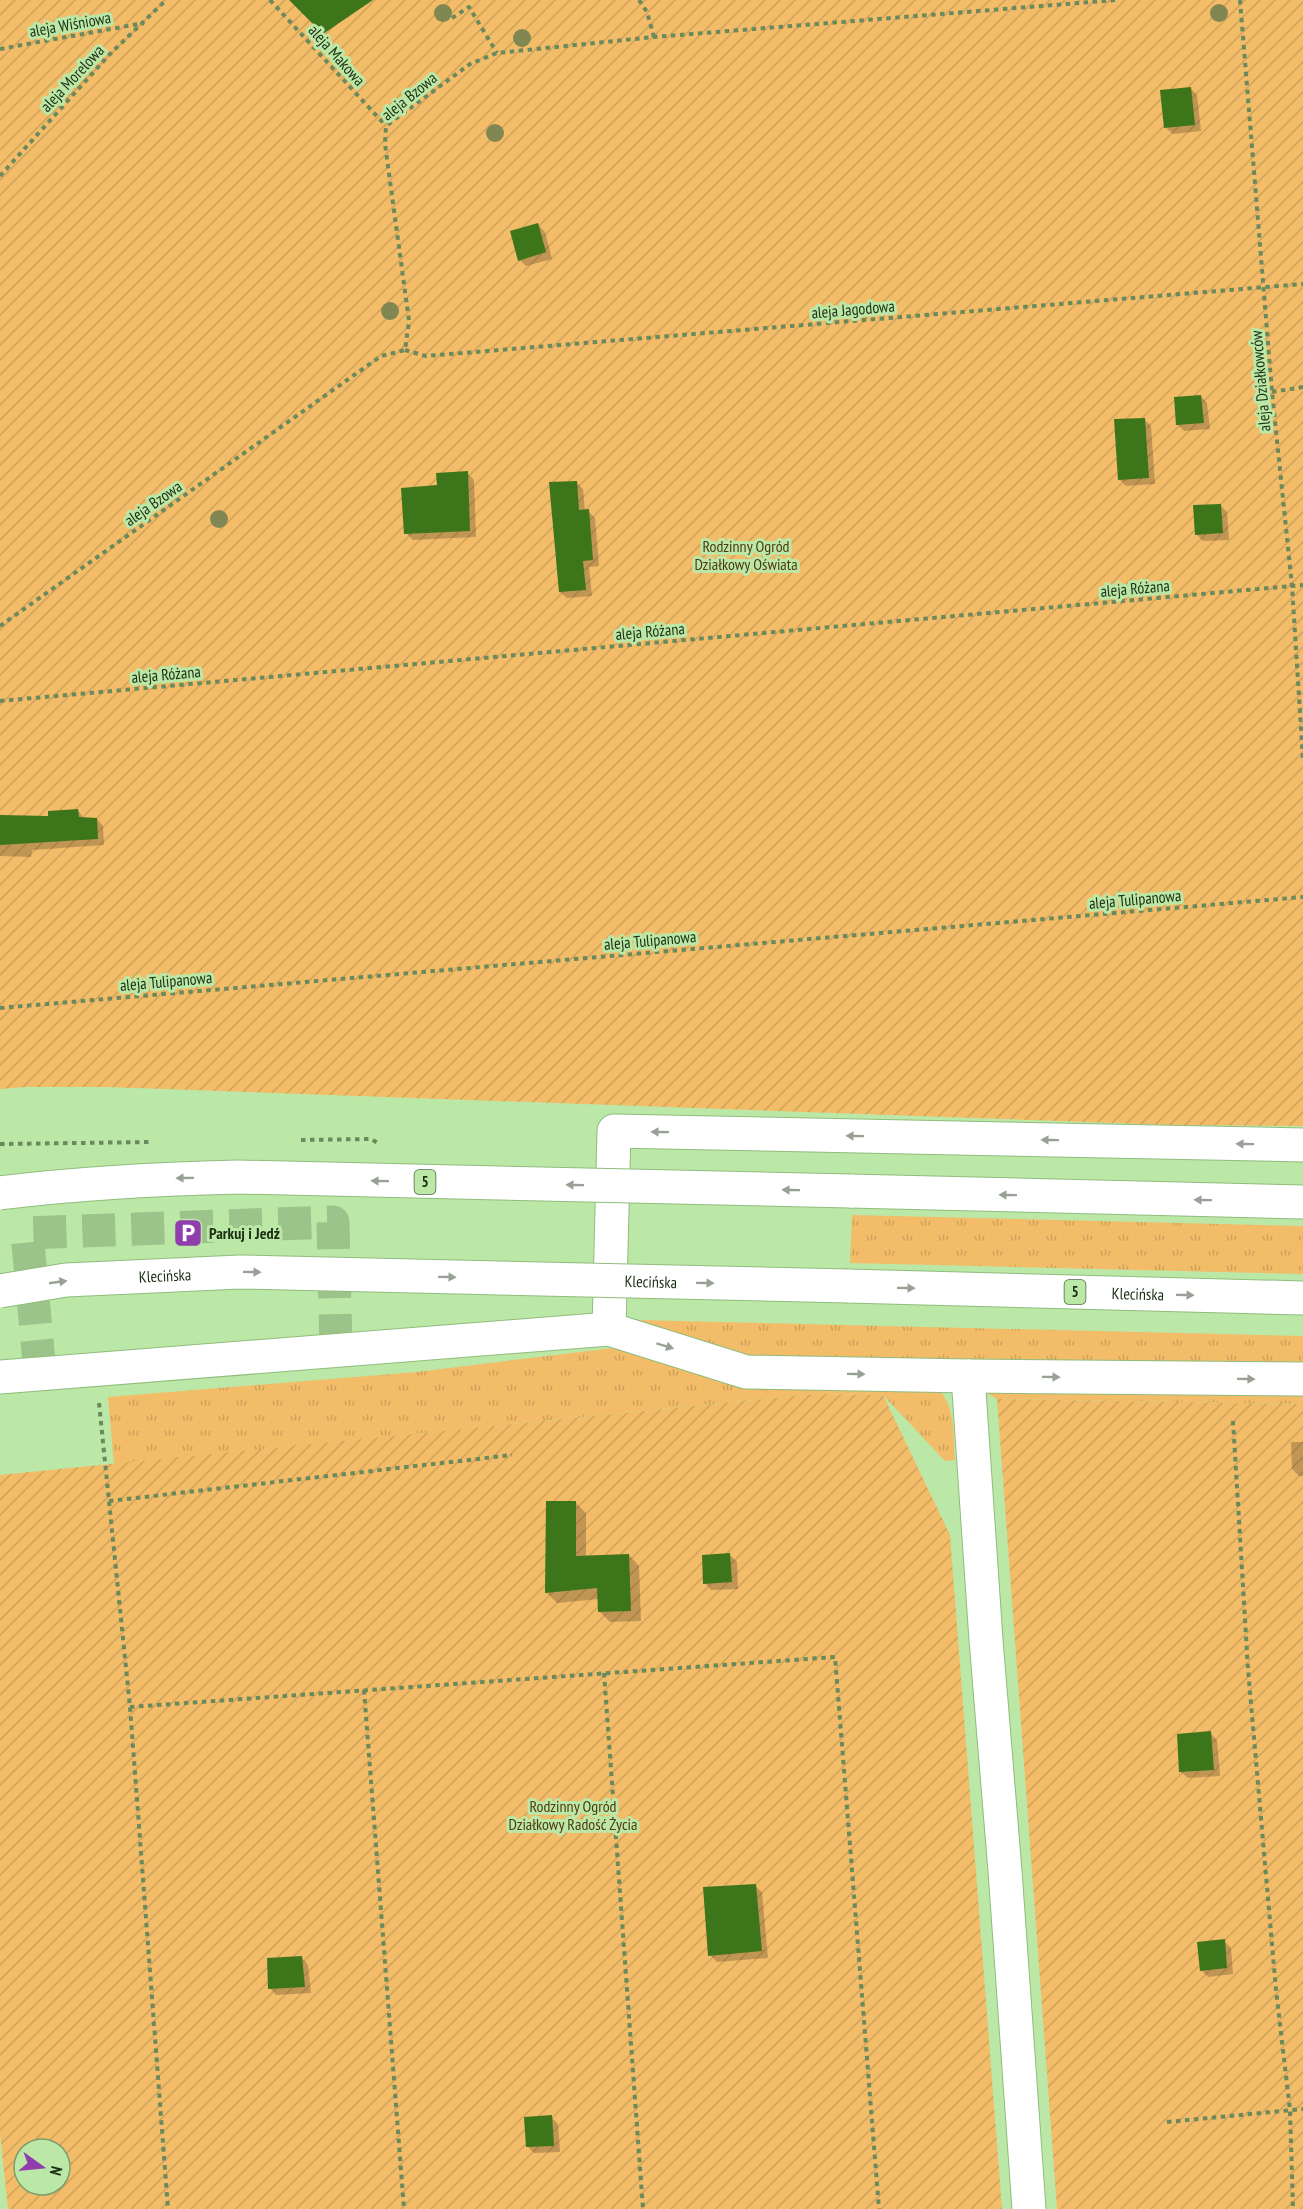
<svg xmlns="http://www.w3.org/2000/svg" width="1303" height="2209" font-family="'PT Sans Narrow',sans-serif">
<defs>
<pattern id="grass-tufts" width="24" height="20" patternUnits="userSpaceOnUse" patternTransform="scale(1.5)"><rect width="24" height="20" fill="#f2bc69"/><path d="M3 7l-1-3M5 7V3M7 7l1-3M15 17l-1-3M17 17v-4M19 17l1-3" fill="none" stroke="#cfa25a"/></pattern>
<pattern id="garden-furrows" width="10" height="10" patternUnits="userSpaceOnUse" patternTransform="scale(1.5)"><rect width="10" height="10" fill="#f2bc69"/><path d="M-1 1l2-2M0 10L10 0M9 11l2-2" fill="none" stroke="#cfa25a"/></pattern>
</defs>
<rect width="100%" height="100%" fill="#bbe8a7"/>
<g fill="url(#grass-tufts)">
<path d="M852 1215 1303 1226V1274L850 1263Z"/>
<path d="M636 1320 1303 1336V1366L760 1360Z"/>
<path d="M613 1348 661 1360 939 1390C956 1408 953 1437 955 1460L945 1461 883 1395 814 1394 114 1464 108 1397 417 1372Z"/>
<path d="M987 1393H1303V1404L997 1399Z"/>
</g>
<g fill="url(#garden-furrows)" fill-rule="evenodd">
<path d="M0 0H1303V1126L1171 1125 106 1087H26L0 1089Z"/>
<path d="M814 1394 883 1395 950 1535 1002 2209H8L0 2134V1475ZM24 2149H60V2185H24Z"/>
<path d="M997 1399 1303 1404V2209H1057Z"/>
</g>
<g fill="#0003">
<path d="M1190 88 1197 95 1201 131 1173 134 1166 128Z"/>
<path d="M538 225 545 232 552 259 526 266 520 260Z"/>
<path d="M1201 396 1207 403 1210 429 1184 431 1177 424Z"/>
<path d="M1144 419 1151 426 1155 484 1126 486 1119 479Z"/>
<path d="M467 473 474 480 476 537 413 540 406 533 438 486Z"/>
<path d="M576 482 583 489 585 511H588L595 518 599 566 589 567 592 596 567 598 560 592Z"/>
<path d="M1220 505 1227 512 1229 540 1203 541 1196 534Z"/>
<path d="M78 810 84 819H97L103 826 104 845 32 850 31 857 0 856V816L50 818Z"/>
<path d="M1291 1442H1303V1476H1299L1292 1469Z"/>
<path d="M576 1503 586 1513V1557L629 1555 639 1566 641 1621 610 1622 599 1611V1599L557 1603 547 1593Z"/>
<path d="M730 1555 737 1562 738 1589 711 1590 705 1583Z"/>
<path d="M1210 1733 1217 1740 1220 1776 1188 1778 1181 1772Z"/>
<path d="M755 1886 762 1892 768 1958 717 1962 710 1955Z"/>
<path d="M1224 1941 1231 1948 1233 1974 1208 1977 1201 1970Z"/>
<path d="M302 1958 308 1965 311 1993 276 1995 270 1988Z"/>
<path d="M551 2117 558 2124 560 2152 534 2153 528 2147Z"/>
</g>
<g fill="#3d751b">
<path d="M289 0H373L323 34Z"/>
<path d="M1191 87 1195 125 1164 128 1160 90Z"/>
<path d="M538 223 546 252 518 261 510 231Z"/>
<path d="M1201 395 1204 423 1176 425 1174 397Z"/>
<path d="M1145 418 1149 478 1118 480 1114 419Z"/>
<path d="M468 471 470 531 404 534 401 488 437 485 436 473Z"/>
<path d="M577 481 579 510 589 509 593 560 583 561 586 590 559 592 549 482Z"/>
<path d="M1221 504 1223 533 1195 535 1193 505Z"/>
<path d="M78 809 79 817 97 818 98 839 0 845V815L48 816V811Z"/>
<path d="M546 1501H576V1556L629 1554 631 1611 598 1612 597 1588 545 1593Z"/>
<path d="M730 1553 732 1582 703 1584 702 1555Z"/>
<path d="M1211 1731 1214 1770 1179 1772 1177 1734Z"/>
<path d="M756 1884 762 1951 708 1956 703 1887Z"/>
<path d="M1225 1939 1227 1968 1200 1971 1197 1942Z"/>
<path d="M302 1956 305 1987 268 1989 267 1958Z"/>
<path d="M552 2115 554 2146 526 2147 524 2117Z"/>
</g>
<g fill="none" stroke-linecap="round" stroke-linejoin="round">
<path stroke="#9bc38a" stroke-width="33" stroke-dasharray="33 16" stroke-linecap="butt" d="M40 1373 27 1233 333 1222 336 1350"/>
<g stroke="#90bc7d" stroke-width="35">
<g id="minor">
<path d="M609 1329 614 1131 1303 1145"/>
<path d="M968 1376 986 1640 1005 1871 1029 2209"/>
<path d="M0 1377 609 1329 746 1372 968 1376 1303 1379"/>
</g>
</g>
<g stroke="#90bc7d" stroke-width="35">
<g id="major">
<path d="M850 1191 1303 1202"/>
<path id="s1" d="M848 1286 1303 1298"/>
</g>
</g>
<g stroke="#6a895c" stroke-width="4" stroke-dasharray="4.5 4.5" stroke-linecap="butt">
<path d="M270 0 386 126"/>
<path d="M639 0 647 12 654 37"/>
<path d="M1240 0 1272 392 1292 586 1303 760"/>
<path d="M452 18 469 7 497 53"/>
<path d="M0 49 144 23"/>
<path d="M0 176 109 55 166 0"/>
<path d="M405 350 426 356 1303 284"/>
<path d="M1272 392 1303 387"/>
<path d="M0 626 381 356 405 350 409 321 385 144 386 126 470 64 497 53 654 37 1116 0"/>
<path d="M0 701 1303 585"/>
<path d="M0 1008 1303 897"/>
<path d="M301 1140 371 1139 380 1144"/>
<path d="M0 1144 153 1142"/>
<path d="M99 1403 130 1707 168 2209"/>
<path d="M1233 1421 1248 1669 1276 1990 1290 2110 1293 2209"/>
<path d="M109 1501 512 1455"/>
<path d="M604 1673 643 2209"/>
<path d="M364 1690 404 2209"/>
<path d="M130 1707 835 1657 879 2209"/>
<path d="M1167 2122 1303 2109"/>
</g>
<use href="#minor" stroke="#fff" stroke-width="33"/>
<use href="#major" stroke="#fff" stroke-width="33"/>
<g stroke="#90bc7d" stroke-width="35" stroke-linecap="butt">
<g id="major-bridge">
<path d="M0 1193C79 1183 158 1179 238 1177L850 1191"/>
<path id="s2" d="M0 1291 66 1280 240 1272 848 1286"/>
</g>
</g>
<use href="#major-bridge" stroke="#fff" stroke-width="33"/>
</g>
<g fill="#818753">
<circle cx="443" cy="13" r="9"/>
<circle cx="1219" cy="13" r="9"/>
<circle cx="522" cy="38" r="9"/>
<circle cx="495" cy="133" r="9"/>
<circle cx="390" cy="311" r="9"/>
<circle cx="219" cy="519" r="9"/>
</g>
<defs><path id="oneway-solid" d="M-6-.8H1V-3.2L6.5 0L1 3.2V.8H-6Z" transform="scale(1.5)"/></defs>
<g fill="#99a196">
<use href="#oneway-solid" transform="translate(660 1132) rotate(-179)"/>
<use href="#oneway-solid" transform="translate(855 1136) rotate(-179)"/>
<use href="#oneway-solid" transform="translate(1050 1140) rotate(-179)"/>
<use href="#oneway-solid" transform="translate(1245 1144) rotate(-179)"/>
<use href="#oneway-solid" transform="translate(185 1178) rotate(179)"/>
<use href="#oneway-solid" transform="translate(380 1181) rotate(-179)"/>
<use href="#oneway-solid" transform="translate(575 1185) rotate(-179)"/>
<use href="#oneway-solid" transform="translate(791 1190) rotate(-179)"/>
<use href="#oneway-solid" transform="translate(1008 1195) rotate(-179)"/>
<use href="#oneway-solid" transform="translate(1203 1200) rotate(-179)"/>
<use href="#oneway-solid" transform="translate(252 1272) rotate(1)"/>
<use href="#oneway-solid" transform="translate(447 1277) rotate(1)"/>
<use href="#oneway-solid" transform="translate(58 1282) rotate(-8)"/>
<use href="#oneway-solid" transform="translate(705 1283) rotate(1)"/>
<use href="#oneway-solid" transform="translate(906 1288) rotate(1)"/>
<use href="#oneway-solid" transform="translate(1185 1295) rotate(1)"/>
<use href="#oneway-solid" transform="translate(665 1346) rotate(17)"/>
<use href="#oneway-solid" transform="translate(856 1374) rotate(1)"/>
<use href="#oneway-solid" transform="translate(1051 1377) rotate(1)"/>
<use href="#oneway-solid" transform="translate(1246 1379) rotate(1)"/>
</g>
<defs>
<g id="parking-square" transform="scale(1.5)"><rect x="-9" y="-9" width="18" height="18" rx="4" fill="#913ead" stroke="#bbe8a7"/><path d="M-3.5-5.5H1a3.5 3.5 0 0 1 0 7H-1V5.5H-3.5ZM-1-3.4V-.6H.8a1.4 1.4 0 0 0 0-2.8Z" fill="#fff"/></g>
</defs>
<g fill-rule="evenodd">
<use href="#parking-square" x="188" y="1233"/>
</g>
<g text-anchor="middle" stroke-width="6" stroke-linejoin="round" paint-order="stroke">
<g fill="#bbe8a7" stroke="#4c6641" stroke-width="1.5">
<rect x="414.5" y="1170" width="21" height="24" rx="4.5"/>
<rect x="1064.5" y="1280" width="21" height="24" rx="4.5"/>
</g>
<g font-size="15" font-weight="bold" fill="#1d2e15">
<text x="425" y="1187">5</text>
<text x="1075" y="1297">5</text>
</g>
<g font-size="16" fill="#1d2e15" stroke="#bbe8a7">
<text transform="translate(70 24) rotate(-10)" y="6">aleja Wiśniowa</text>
<text transform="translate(337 55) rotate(48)" y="6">aleja Makowa</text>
<text transform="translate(72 78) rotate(-47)" y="6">aleja Morelowa</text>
<text transform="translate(409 96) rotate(-39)" y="6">aleja Bzowa</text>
<text transform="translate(853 309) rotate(-5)" y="6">aleja Jagodowa</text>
<text transform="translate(1260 381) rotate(-95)" y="6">aleja Działkowców</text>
<text transform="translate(153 503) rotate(-35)" y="6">aleja Bzowa</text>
<text transform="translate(1135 588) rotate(-5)" y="6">aleja Różana</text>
<text transform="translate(650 631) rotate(-5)" y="6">aleja Różana</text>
<text transform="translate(166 674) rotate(-5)" y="6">aleja Różana</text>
<text transform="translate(1135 899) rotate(-5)" y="6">aleja Tulipanowa</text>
<text transform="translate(650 940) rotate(-5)" y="6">aleja Tulipanowa</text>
<text transform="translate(166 981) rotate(-5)" y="6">aleja Tulipanowa</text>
<text dy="6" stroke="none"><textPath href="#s2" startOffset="166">Klecińska</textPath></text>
<text dy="6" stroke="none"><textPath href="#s2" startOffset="652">Klecińska</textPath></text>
<text dy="6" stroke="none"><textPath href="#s1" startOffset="290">Klecińska</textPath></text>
</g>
<g font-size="16" fill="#51380f" stroke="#bbe8a7">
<text x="746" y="552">Rodzinny Ogród<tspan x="746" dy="18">Działkowy Oświata</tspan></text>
<text x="573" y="1812">Rodzinny Ogród<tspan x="573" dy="18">Działkowy Radość Życia</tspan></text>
</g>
<g font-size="16" font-weight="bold" fill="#1d2e15" stroke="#bbe8a7" text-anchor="start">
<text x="209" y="1239">Parkuj i Jedź</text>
</g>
</g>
<g transform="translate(42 2167) rotate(105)"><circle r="28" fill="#bbe8a7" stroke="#7c9e6d" stroke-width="1.5"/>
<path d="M0-4.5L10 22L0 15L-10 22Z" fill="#913ead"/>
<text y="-9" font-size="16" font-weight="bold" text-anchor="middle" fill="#1d2e15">N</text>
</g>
</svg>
